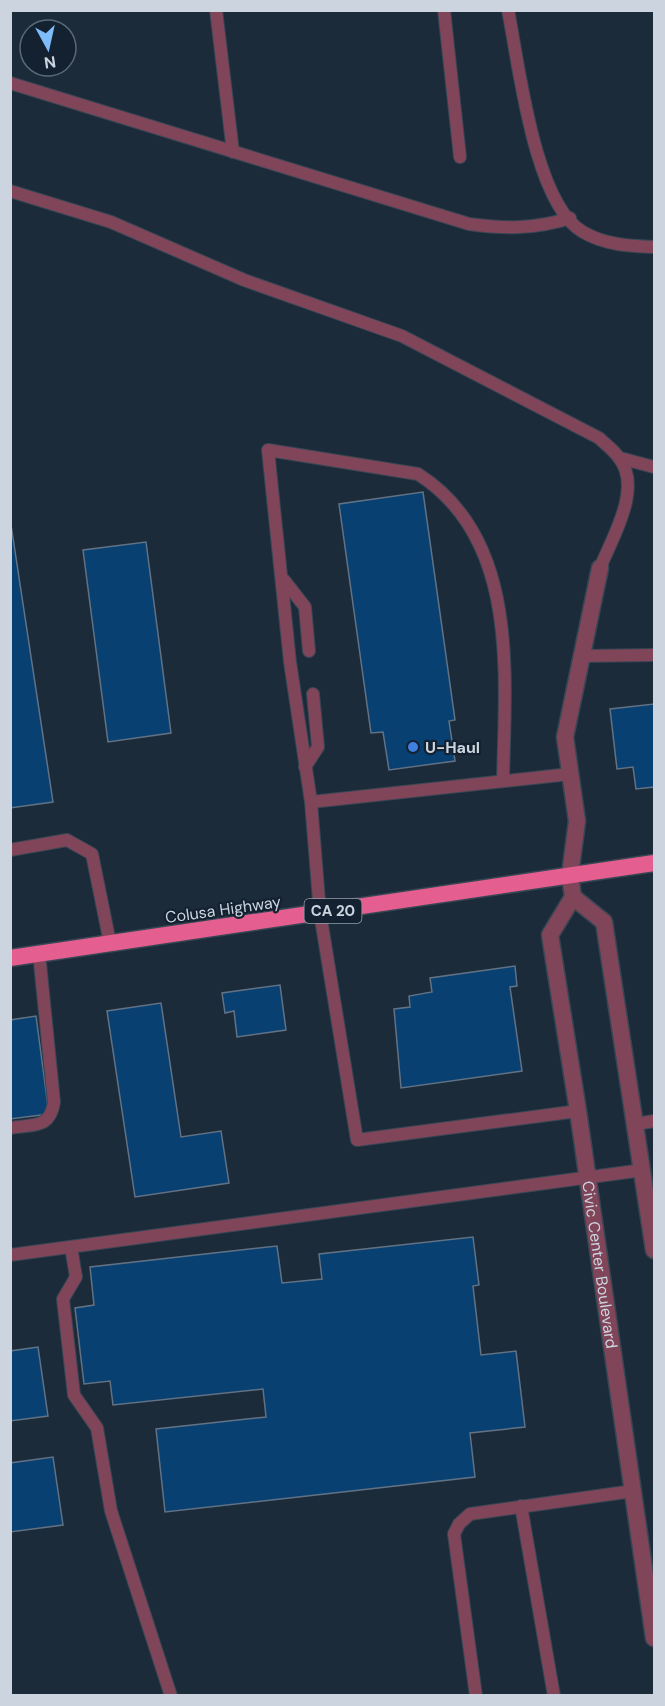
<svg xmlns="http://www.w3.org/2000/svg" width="665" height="1706" font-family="'DM Sans',sans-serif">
<rect width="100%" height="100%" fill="#1c2b3a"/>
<g fill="#094072" stroke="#617284" stroke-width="1.5">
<path d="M423 492 455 720 449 721 455 761 389 770 383 732 371 733 339 504Z"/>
<path d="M10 518 53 802 10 808Z"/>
<path d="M146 542 171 733 108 742 83 550Z"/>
<path d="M654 704V787L636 789 633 767 617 769 610 709Z"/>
<path d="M515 966 517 986 510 987 522 1071 401 1088 394 1009 410 1007 409 996 432 992 430 978Z"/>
<path d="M280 985 286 1030 237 1037 234 1011 225 1013 222 993Z"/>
<path d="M161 1003 181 1137 221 1131 229 1183 135 1197 107 1011Z"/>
<path d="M36 1016 49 1114 10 1119V1020Z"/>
<path d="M473 1237 479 1285 473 1286 481 1355 516 1351 525 1427 470 1433 475 1477 165 1512 156 1429 266 1417 263 1389 113 1405 110 1381 84 1384 75 1308 94 1305 90 1267 277 1246 282 1283 322 1279 319 1254Z"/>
<path d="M38 1347 48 1416 10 1421V1351Z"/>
<path d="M53 1457 63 1525 10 1532V1463Z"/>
</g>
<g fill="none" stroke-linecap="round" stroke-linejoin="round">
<g stroke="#384654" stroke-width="14">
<g id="service">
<path d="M216 10 233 152"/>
<path d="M444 10 460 157"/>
<path d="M508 10C519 65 534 204 583 232 605 245 630 246 654 247"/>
<path d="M10 83 469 224C505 229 536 229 570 218"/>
<path d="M10 191 111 222 244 280 402 336 599 438C605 444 614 450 619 458 643 488 612 538 600 568"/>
<path d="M620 458 654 467"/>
<path d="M284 580 305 607 309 651"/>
<path d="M581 656 654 655"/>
<path d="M305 767 318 747 313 694"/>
<path d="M503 781C505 676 520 539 418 474L268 450 290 662 311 802 320 913 357 1140 578 1111"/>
<path d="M311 802 570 774"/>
<path d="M10 850 67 840 92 854 110 943"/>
<path d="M636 1124 654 1121"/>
<path d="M10 1128C34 1124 50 1129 54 1102L39 953"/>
<path d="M71 1247 76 1277 63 1299 74 1395 97 1428 111 1511 171 1696"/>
<path d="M10 1255 643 1170"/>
<path d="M521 1506 554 1696"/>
<path d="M476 1696 454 1534 459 1524 470 1514 633 1491"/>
</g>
</g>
<g stroke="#384654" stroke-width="19">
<g id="minor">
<path id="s1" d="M600 568 565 737 577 821 570 875 573 897 550 935 578 1111 654 1638"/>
<path d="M573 897 604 922 654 1250"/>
</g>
</g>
<g stroke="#384654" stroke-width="19">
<path id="trunk" d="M10 958 654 863"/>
</g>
<use href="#service" stroke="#804558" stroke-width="12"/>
<use href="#minor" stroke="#804558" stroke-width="16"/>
<use href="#trunk" stroke="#e45e8f" stroke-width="16"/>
</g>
<circle fill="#3f7fe0" stroke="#132130" stroke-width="2" cx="413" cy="747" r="6"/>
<g text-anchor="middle" stroke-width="4.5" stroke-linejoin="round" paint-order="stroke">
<rect fill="#132130" stroke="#949faa" stroke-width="1.5" x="304.5" y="899" width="57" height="24" rx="4.5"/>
<g font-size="15" font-weight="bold" fill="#ccd5df">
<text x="333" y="916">CA 20</text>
</g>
<g font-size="16" font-weight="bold" fill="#ccd5df" stroke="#132130" text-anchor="start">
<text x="425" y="753">U-Haul</text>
</g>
<g font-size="16" fill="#ccd5df" stroke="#132130">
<text transform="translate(223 909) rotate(-8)" y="6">Colusa Highway</text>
<text dy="6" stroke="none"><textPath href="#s1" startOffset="712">Civic Center Boulevard</textPath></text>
</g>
</g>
<rect width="665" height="1706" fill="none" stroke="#ccd5df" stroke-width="24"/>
<g transform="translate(48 48) rotate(172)"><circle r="28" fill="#132130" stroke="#5d6976" stroke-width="1.5"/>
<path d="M0-4.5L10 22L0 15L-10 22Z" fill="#7ebdf9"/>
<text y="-9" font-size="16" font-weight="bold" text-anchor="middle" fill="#ccd5df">N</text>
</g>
</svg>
